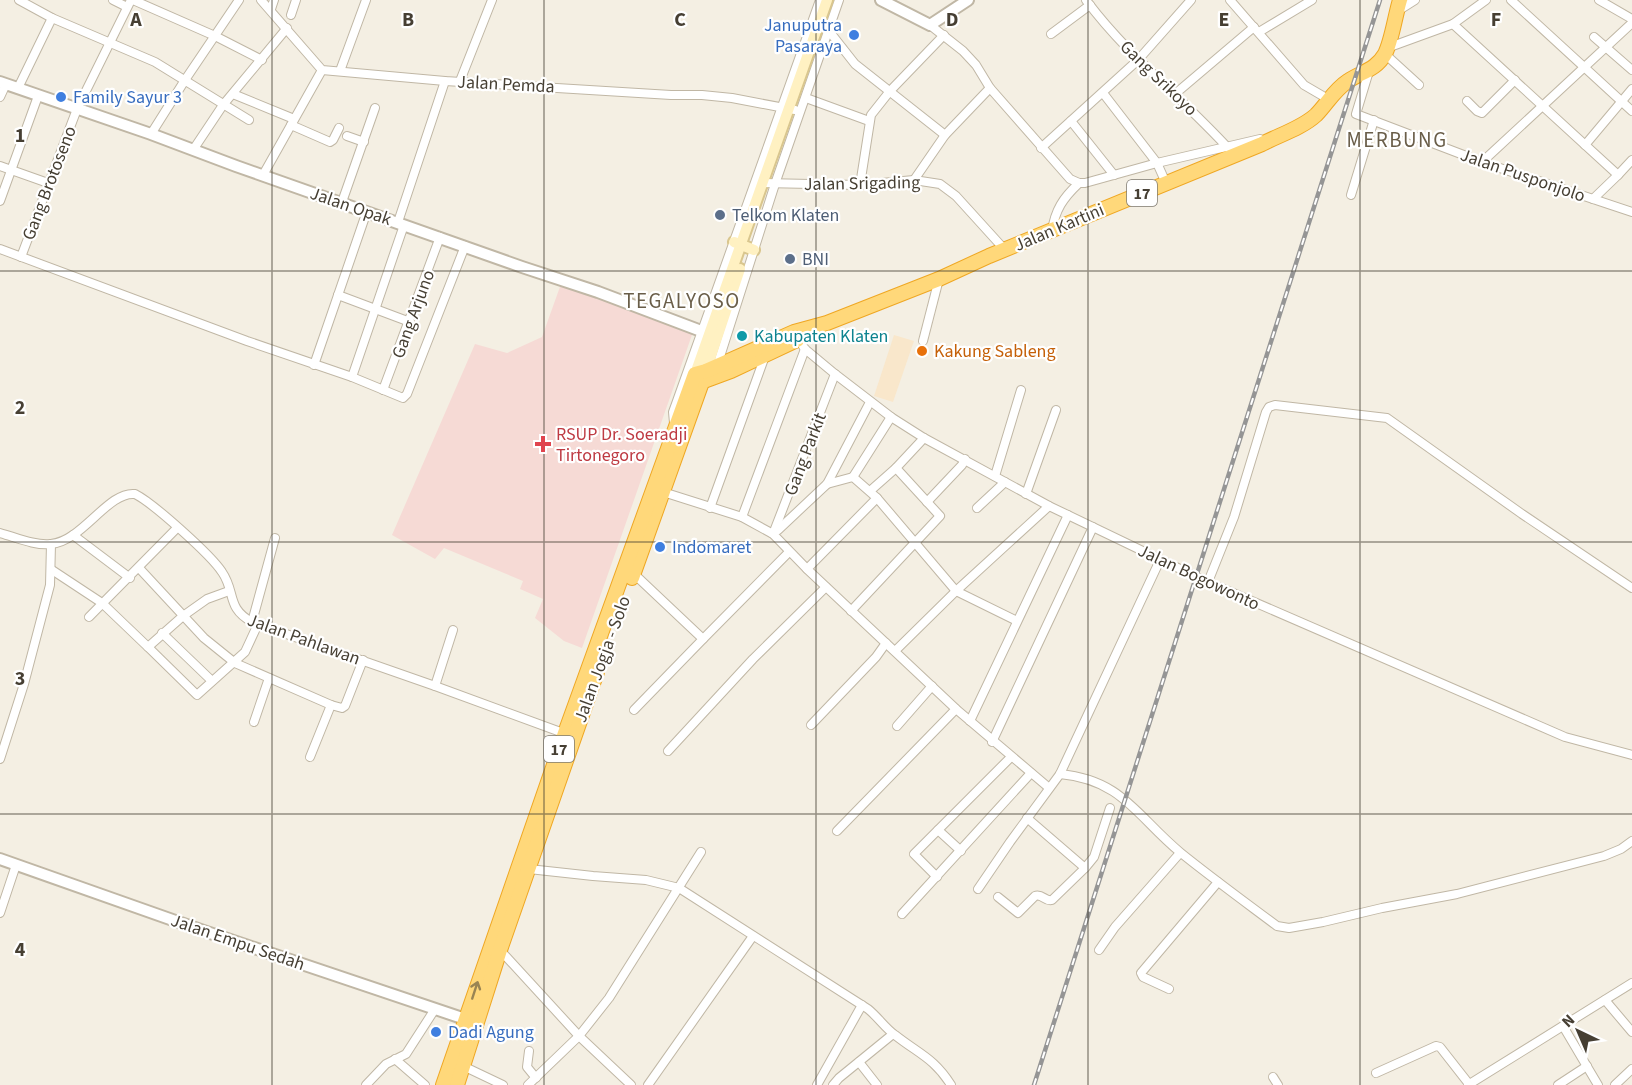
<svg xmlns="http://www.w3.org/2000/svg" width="1632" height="1085" font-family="'Source Sans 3',sans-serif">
<rect width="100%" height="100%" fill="#f4efe3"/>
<path fill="#f9e7cb" d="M894 335 914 341 893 402 874 396Z"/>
<path fill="#f6dad5" d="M561 284 693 332 582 648 564 641 535 618 543 599 520 589 523 581 444 548 435 559 392 535 475 344 507 353 542 337Z"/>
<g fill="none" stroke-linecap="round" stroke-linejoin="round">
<g stroke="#c0b7a5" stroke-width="10">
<g id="minor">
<path d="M19 0 52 18 155 62 249 120"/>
<path d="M113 0 127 7"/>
<path d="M133 0 215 36 262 60"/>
<path d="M261 0 322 70 445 81 671 95H702L732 98 795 110"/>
<path d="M1086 0C1127 55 1182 98 1228 148"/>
<path d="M1230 0 1304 85 1328 99"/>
<path d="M1511 0 1632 111"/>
<path d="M1599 0 1632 19"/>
<path d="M271 9 274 0"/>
<path d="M1396 12 1415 0"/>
<path d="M291 15 296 0"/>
<path d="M1453 24 1618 175 1632 160"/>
<path d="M930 25 963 51 976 65 990 88 1070 179 1079 183H1085L1157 163 1260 139"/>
<path d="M829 31 855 64 945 135"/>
<path d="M1259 32 1312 0"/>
<path d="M1051 34 1090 5"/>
<path d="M1594 37 1632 70"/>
<path d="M1387 48 1453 24 1486 0"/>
<path d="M1385 54 1419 85"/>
<path d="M340 71 366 0"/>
<path d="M1369 71 1356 114 1482 162 1632 212"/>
<path d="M460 81 492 0"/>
<path d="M18 88 52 18"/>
<path d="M1103 93 1157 163 1166 183"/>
<path d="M233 94 294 119"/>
<path d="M1175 94 1254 27"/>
<path d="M0 97 6 84"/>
<path d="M806 98 869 121"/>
<path d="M1467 101 1477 111 1482 113 1515 80"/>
<path d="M1071 121 1114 175"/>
<path d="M291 125 330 142 333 140 339 128"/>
<path d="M151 134 185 80 239 0"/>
<path d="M347 136 364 142"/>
<path d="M1585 145 1632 89"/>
<path d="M1041 148 1138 60 1191 0"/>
<path d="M193 150 223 105 287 28"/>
<path d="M1482 162 1632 23"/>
<path d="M0 166 48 183"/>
<path d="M263 175 322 70"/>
<path d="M914 180 945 135 990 88"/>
<path d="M763 183 860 185 914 180 940 184 956 196 1005 250"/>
<path d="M860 185 871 115 890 91 944 35"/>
<path d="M1351 195 1374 120"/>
<path d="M1593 199 1618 175"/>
<path d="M0 201 38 96"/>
<path d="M342 202 375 108"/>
<path d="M398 222 445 81"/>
<path d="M1052 231C1055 210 1063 198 1079 183"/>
<path d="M0 249 247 341 352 377 403 398 407 394 465 246"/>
<path d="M21 257 77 109 131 0"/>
<path d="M338 295 410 322"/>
<path d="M798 339 805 349 835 374 891 417 924 438 1049 506 1201 579 1565 737 1632 755"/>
<path d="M923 341 939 279"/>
<path d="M314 365 367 211"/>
<path d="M717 366 775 184 839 0"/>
<path d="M352 377 404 225"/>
<path d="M383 390 440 237"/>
<path d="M674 423 673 412 677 401 820 0"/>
<path d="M995 476 1021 390"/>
<path d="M853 477 891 417"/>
<path d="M827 484 853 477 877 498 956 591 1017 621"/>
<path d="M870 491 896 468 924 438"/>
<path d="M663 492 742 517 773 534 807 569 956 709 1048 787"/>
<path d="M1026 494 1056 410"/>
<path d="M927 502 962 465 965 459"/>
<path d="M710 508 765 356"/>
<path d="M977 508 1005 482"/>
<path d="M742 517 805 349"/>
<path d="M778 530 827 484 870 402"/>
<path d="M0 533C15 537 35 546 51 544 83 541 108 491 135 494 153 503 211 555 222 572 236 592 226 608 252 622L435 686 566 734"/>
<path d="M773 534 835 374"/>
<path d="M73 535 130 578"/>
<path d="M139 568 204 638 235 663 331 705 342 708 345 706 363 660"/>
<path d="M807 569 877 498"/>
<path d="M52 570 102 603 148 647"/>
<path d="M632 572 703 639 789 552"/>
<path d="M1208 582 1234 517 1266 412 1269 407 1275 405 1387 418 1522 514 1632 588"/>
<path d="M229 591 207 599 183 616 148 647 197 695 245 652 258 624"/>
<path d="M851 611 940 516 896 468"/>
<path d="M89 617 177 528"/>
<path d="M252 622 275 538"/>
<path d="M162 633 212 681"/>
<path d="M895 651 956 591 1049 506"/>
<path d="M435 686 453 630"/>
<path d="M634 710 703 639"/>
<path d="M970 721 1068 515"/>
<path d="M254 722 269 678"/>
<path d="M811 725 876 657 886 643"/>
<path d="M897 726 932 686"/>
<path d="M992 742 1093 527"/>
<path d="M668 751 753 659 826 587"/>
<path d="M310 757 331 705"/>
<path d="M0 759 24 684 50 585 51 544"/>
<path d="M1060 774C1123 780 1137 817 1181 853 1212 878 1245 902 1277 926L1289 928 1323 922 1382 908 1457 894 1604 856 1621 849 1632 841"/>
<path d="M1027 818 1085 868 1094 857 1110 808"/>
<path d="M938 830 961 851"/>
<path d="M837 831 956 709"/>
<path d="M529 869 593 876 646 880 679 888 868 1009C878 1017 885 1028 895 1035 919 1054 934 1058 951 1085"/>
<path d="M937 877 914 854 1011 757"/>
<path d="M978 889 1010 842 1060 774 1160 560"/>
<path d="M998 897 1018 913 1035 896C1042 893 1045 902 1052 900L1085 868"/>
<path d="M0 913 16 865"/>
<path d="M902 914 1031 773"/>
<path d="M500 950 579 1036 631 1085"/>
<path d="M1099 950 1115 927 1180 853"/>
<path d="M1169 989 1143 977 1141 973 1218 882"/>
<path d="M1605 1000 1632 1032"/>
<path d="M1563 1026 1598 1085"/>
<path d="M529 1051 527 1067 536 1078"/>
<path d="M395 1059 425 1085"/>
<path d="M859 1062 877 1085"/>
<path d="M463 1066 503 1085"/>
<path d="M1376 1073 1436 1046 1440 1047 1469 1084"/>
<path d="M1273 1077 1278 1085"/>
<path d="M366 1085 386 1064 406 1054 435 1009"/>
<path d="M528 1085 579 1036 609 998 701 852"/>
<path d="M648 1085 753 936"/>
<path d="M817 1085 862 1005"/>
<path d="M833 1085 839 1078 893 1034"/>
<path d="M1468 1085 1632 983"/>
<path d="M1558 1085 1587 1066"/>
<path d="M1615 1085 1632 1069"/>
</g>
</g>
<g stroke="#c0b7a5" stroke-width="14">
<g id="tertiary">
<path d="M881 0 930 25 968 0"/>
<path d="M0 82 151 134 236 166 522 267 598 292 717 337"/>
<path d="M0 859 201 930 471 1021"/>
</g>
</g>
<g stroke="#d9c68e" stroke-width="14">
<g id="secondary">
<path d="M734 242 754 250"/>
<path d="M706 371 740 269"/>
<path d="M695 374 827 0"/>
</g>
</g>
<g stroke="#efa723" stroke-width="16">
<g id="trunk">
<path d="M696 384 731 371 797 340"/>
<path d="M632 578 706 371"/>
<path d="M443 1085 565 733 695 374 706 371 794 332 827 323 939 279 989 256 1262 144C1279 135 1302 128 1316 115 1327 104 1334 90 1348 81 1361 72 1376 70 1385 54 1392 40 1395 16 1400 0"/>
<path d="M457 1085 500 950 597 672"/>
</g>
</g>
<use href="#minor" stroke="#fff" stroke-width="8"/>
<use href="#tertiary" stroke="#fff" stroke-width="10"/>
<use href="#secondary" stroke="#fff1c2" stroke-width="10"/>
<use href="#trunk" stroke="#ffd87a" stroke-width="14"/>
<g stroke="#959595" stroke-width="4.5">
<path id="rail" d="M1034 1085 1380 0"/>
</g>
<use href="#rail" stroke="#fff" stroke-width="2" stroke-dasharray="7" stroke-linecap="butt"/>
</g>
<defs><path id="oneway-shaft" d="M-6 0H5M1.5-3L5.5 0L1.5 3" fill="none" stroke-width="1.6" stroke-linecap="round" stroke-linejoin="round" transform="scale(1.5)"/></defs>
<use stroke="#998453" href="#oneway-shaft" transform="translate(475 990) rotate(-72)"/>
<path fill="none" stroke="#463f33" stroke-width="1.5" stroke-opacity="0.55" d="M272 0V1085M544 0V1085M816 0V1085M1088 0V1085M1360 0V1085M0 271H1632M0 542H1632M0 814H1632"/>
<g fill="#3f7fe0" stroke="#fff" stroke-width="2">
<circle cx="854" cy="35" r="6"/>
<circle cx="61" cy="97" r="6"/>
<circle cx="660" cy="547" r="6"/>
<circle cx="436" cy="1032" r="6"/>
</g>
<g fill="#5c6f8a" stroke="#fff" stroke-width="2">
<circle cx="720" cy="215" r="6"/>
<circle cx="790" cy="259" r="6"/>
</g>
<circle fill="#0f9aa8" stroke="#fff" stroke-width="2" cx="742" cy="336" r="6"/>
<circle fill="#e8710a" stroke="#fff" stroke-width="2" cx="922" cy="351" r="6"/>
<path fill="#e0444e" stroke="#fff" stroke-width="2" d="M540 435h6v6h6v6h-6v6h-6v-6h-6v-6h6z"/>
<g text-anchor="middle" stroke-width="4.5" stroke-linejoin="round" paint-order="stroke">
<g fill="#fff" stroke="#7e7970" stroke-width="1.5">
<rect x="1127" y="180" width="30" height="26" rx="4.5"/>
<rect x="544" y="736" width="30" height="26" rx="4.5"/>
</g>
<g font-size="16" font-weight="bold" fill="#463f33">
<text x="1142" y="199">17</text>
<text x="559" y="755">17</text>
</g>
<g font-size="18" fill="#366cbe" stroke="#fff" text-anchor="start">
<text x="842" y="31" text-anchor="end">Januputra<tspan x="842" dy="21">Pasaraya</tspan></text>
<text x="73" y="103">Family Sayur 3</text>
<text x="672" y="553">Indomaret</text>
<text x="448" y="1038">Dadi Agung</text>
</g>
<g font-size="18" fill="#463f33" stroke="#fff">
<text transform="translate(1159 78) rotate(44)" y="6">Gang Srikoyo</text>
<text transform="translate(506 84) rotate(3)" y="6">Jalan Pemda</text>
<text transform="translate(1523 175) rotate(19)" y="6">Jalan Pusponjolo</text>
<text transform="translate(49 183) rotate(-69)" y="6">Gang Brotoseno</text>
<text transform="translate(862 183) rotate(-1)" y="6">Jalan Srigading</text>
<text transform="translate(351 206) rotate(19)" y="6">Jalan Opak</text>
<text transform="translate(1059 227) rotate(-23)" y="6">Jalan Kartini</text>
<text transform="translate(413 314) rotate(-70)" y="6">Gang Arjuno</text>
<text transform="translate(805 454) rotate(-69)" y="6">Gang Parkit</text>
<text transform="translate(1199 577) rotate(25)" y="6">Jalan Bogowonto</text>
<text transform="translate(304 639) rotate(20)" y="6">Jalan Pahlawan</text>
<text transform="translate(602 659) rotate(-70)" y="6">Jalan Jogja - Solo</text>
<text transform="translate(238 942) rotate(19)" y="6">Jalan Empu Sedah</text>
</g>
<g font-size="18" fill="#4e5e75" stroke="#fff" text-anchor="start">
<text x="732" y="221">Telkom Klaten</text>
<text x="802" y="265">BNI</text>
</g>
<g font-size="18" fill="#0d838f" stroke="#fff" text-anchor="start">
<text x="754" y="342">Kabupaten Klaten</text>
</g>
<g font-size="18" fill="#c56008" stroke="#fff" text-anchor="start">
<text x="934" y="357">Kakung Sableng</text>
</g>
<g font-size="18" fill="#be3a42" stroke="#fff" text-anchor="start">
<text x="556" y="440">RSUP Dr. Soeradji<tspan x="556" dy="21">Tirtonegoro</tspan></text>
</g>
<g font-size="21" letter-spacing="1.5" fill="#6a5e49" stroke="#fff">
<text x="1397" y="147">MERBUNG</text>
<text x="682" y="308">TEGALYOSO</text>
</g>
</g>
<g font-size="20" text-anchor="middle" font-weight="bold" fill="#463f33" stroke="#fff" stroke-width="4.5" stroke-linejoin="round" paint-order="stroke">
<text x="136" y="26">A</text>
<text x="408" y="26">B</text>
<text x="680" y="26">C</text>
<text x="952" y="26">D</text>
<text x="1224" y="26">E</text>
<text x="1496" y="26">F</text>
<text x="20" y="142">1</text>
<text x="20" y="414">2</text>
<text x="20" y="685">3</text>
<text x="20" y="956">4</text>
</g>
<g transform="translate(1578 1031) rotate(316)" stroke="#ffffff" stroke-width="4.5" paint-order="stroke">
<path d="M0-4.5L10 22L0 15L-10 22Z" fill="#463f33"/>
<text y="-9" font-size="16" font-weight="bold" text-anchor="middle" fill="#463f33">N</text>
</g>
</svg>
